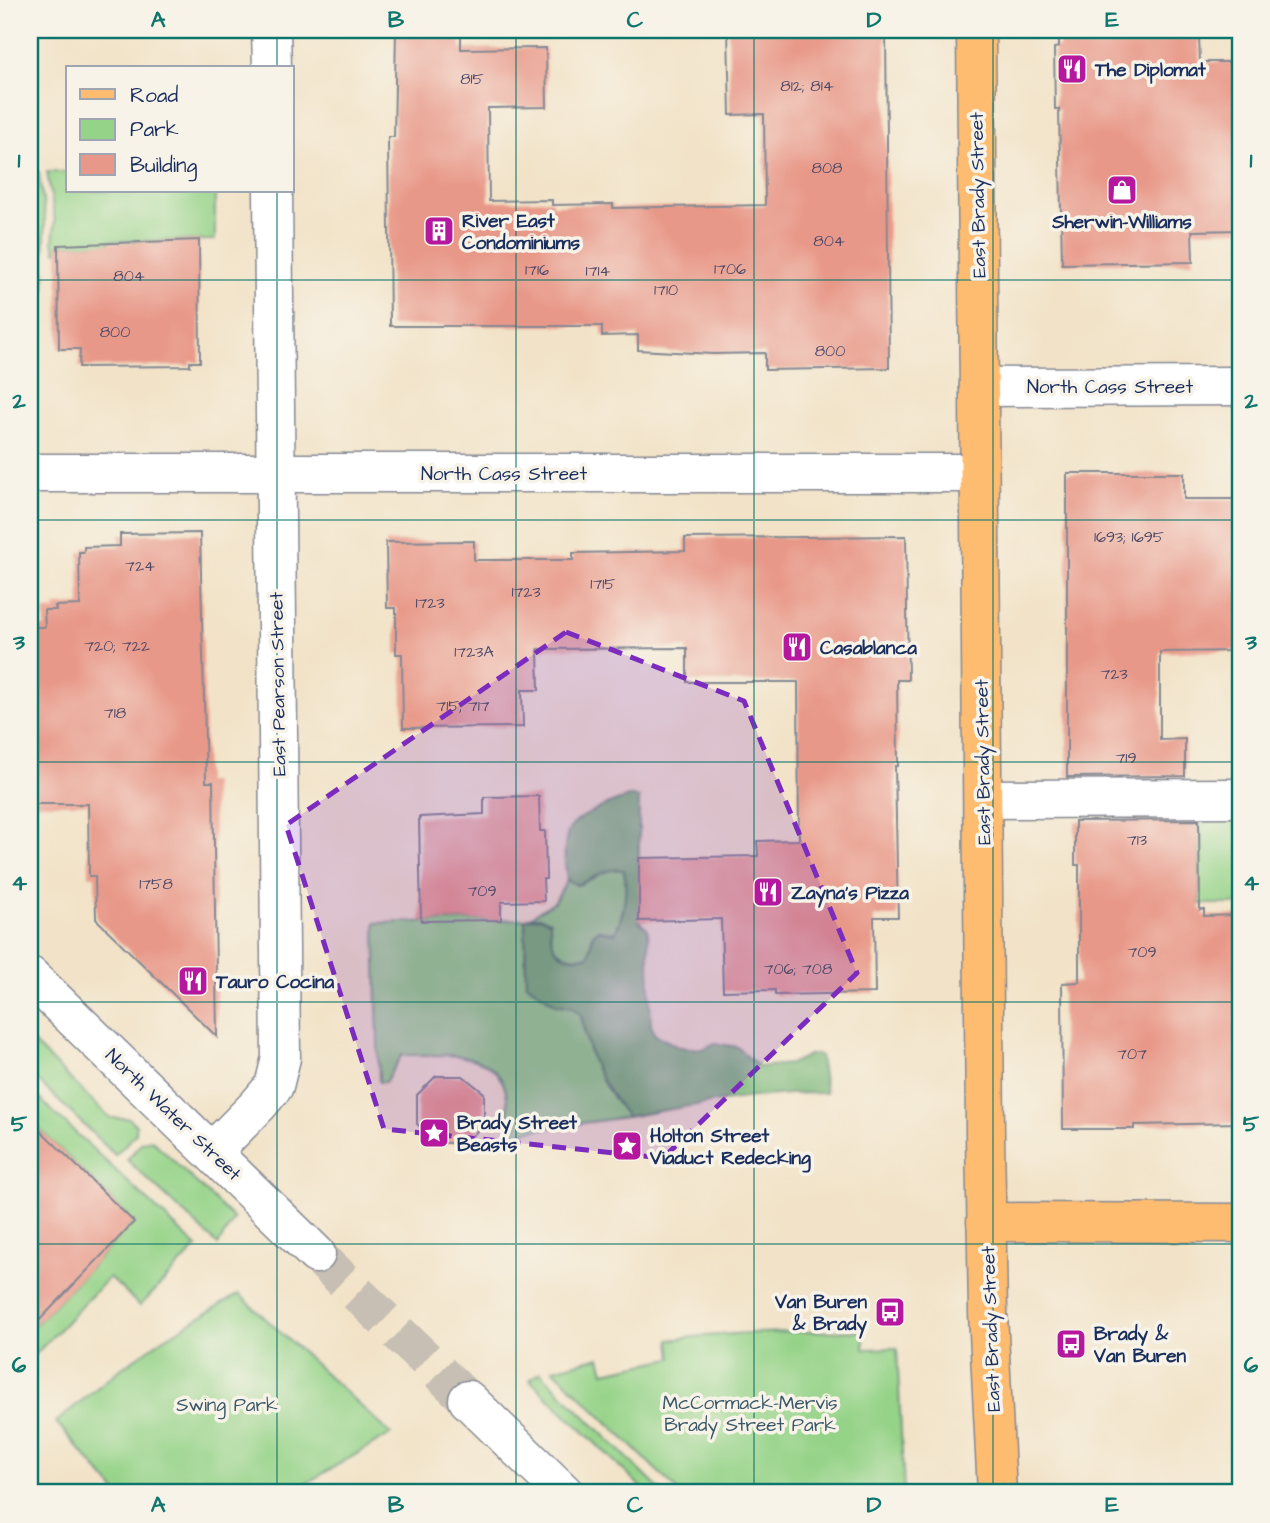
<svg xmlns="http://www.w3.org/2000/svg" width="1270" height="1523" font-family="'Architects Daughter',sans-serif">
<rect width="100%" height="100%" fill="#f7f3e8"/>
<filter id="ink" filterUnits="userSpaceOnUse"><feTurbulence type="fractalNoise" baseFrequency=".0143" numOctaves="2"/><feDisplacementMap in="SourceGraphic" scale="14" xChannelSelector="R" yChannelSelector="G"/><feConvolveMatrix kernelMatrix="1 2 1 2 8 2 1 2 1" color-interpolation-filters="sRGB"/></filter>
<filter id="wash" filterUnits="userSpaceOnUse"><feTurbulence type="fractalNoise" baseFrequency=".00686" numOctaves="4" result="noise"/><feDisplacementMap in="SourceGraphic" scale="28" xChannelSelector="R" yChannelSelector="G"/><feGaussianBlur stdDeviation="1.57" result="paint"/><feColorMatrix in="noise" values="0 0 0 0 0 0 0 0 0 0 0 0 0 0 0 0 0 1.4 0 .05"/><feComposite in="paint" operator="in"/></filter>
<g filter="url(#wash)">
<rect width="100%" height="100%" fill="#f2e3c8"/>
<g fill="#95d388" stroke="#588173" stroke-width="2">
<path d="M35 170 39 172 45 217V289L30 270V171Z"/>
<path d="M47 172H68V191H215V240L109 241V244L58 245V252H56L53 242 55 220Z"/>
<path d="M1199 812H1235V826H1240V904H1200Z"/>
<path d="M615 868 624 870C628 889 624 915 615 933L598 930 593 934 589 956C556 961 551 943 540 917H530L555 901 567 880 577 885C591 880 600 871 615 868Z"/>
<path d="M525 919 526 983 556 1004 572 1007 581 1014C589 1062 598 1078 627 1117L531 1130 508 1136C508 1122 509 1106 506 1092 496 1047 437 1056 402 1055L385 1082H379L375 923Z"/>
<path d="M30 1040 110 1118H129L136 1125V1133L115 1155 30 1073Z"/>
<path d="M30 1090 197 1247 140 1306 109 1277 30 1360V1330L134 1222 30 1120Z"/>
<path d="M152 1140 234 1219 218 1245 127 1160 142 1142Z"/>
<path d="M239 1294 391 1434 289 1493H117L56 1422 115 1373 163 1339Z"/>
<path d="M864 1331V1349L897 1348 904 1493H680L553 1369 600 1357 604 1372 672 1358 670 1340C735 1331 799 1332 864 1331Z"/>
<path d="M540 1372 663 1493H647L530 1380Z"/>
</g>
<path fill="#78b574" stroke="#4a7269" stroke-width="2" d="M633 796 639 798V921L648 929 651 1025 655 1035 679 1047 703 1049 715 1043 737 1047 759 1067 790 1064 809 1055 816 1054 820 1057 826 1093C759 1093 693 1105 627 1117 598 1078 589 1062 581 1014L572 1007 556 1004 526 983 525 919 540 917 550 921C550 950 558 961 589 956L593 934 598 930 615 933C624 915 628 888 624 870 604 867 595 879 577 885L567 880C565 865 562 844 569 830 577 815 617 800 633 796Z"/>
<g id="blocks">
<g fill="#e89888">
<path d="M396 30H461V49L546 48 547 107 488 108 489 201 552 200V205L613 204V208L765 205 764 114 730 115 728 30H886L889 368 765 370V353L713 354 638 350V335L602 336V326H390L388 137H394Z"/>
<path d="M1059 30H1189V36L1199 35 1200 62H1240V230L1192 231 1193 262 1062 264 1059 109H1055L1054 48 1059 47Z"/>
<path d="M199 240 200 362H190V366L79 367 80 349H59L58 245Z"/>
<path d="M1067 473H1184V499H1236V514H1240V651L1160 652V740L1185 739V776L1067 777Z"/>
<path d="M200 533 206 782H213L217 1037 96 919 95 876H89L88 804H30V675H35V627H45L44 610H56L55 606 80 605 79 552H84V547L120 546V534Z"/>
<path d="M906 536 908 680H897L898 766H895L898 917H874L875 993 775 995V990L723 991 721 919 639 921V858L758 856 757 841 799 840 798 682H687V648L538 649 539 690H522L523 727 403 728 402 654H396V608H387L386 542 474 541V560H573V553L685 551V538Z"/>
<path d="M539 796 540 831H545L546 879H543L544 901 501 902V920L421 921 419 817 484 814V797Z"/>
<path d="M1199 820 1200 910 1204 909V916L1240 915V1123L1134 1125V1129H1063L1062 983 1079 982V865H1075V821Z"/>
<path d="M436 1076H463L484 1093V1124L465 1143H439L417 1124V1095Z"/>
<path d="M30 1120 134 1222 30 1330Z"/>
</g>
</g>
</g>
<g filter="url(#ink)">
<use href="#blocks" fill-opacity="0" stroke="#868993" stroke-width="2"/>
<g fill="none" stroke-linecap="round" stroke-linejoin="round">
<path stroke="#c7bfb3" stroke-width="38" stroke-dasharray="38 19" stroke-linecap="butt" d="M316 1254 468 1400"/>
<g stroke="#868993" stroke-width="41">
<g id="minor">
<path d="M271 30 272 68"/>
<path d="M979 387 1240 386"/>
<path d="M30 473H979"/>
<path d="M983 799 1240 798"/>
<path d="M30 976 316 1254"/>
<path d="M213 1151 258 1105 274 1086 281 1058 273 191"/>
<path d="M468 1400 564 1493"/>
</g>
</g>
<g stroke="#868993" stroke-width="41">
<g id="major">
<path d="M976 30 985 1135 988 1313 997 1493"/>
<path d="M986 1222 1240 1223"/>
</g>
</g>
<use href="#minor" stroke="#fff" stroke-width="38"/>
<use href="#major" stroke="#febc70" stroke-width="38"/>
</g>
</g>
<path fill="#7b2cbf" fill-opacity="0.2" stroke="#7b2cbf" stroke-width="5" stroke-dasharray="14 9" stroke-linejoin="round" d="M566 632 744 701 857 973 663 1158 384 1129 286 825Z"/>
<path fill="none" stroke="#0f766e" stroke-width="2" stroke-opacity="0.55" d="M277 30V68M516 30V1493M754 30V1493M993 30V1493M277 191V1493M30 280H1240M30 520H1240M30 762H1240M30 1002H1240M30 1244H1240"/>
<defs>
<g id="restaurant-square" transform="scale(1.575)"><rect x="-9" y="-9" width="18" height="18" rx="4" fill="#b5179e" stroke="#f7f3e8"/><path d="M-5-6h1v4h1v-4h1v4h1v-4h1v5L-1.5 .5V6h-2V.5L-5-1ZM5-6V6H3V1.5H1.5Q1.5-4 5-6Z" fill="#fff"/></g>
<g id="shop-square" transform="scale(1.575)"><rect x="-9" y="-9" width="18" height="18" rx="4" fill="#b5179e" stroke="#f7f3e8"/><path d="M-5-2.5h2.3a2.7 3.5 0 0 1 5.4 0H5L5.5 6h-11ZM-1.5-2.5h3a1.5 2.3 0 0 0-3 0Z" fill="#fff"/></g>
<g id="building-square" transform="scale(1.575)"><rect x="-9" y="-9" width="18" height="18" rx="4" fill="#b5179e" stroke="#f7f3e8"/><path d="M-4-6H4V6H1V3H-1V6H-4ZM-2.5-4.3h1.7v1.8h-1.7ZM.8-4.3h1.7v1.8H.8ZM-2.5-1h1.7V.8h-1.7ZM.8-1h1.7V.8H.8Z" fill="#fff"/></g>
<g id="sight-square" transform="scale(1.575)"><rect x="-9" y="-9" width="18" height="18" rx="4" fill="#b5179e" stroke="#f7f3e8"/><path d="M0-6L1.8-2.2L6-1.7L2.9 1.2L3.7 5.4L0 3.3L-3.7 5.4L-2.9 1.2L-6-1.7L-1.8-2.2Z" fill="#fff"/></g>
<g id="bus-square" transform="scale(1.575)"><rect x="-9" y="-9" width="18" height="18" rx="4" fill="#b5179e" stroke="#f7f3e8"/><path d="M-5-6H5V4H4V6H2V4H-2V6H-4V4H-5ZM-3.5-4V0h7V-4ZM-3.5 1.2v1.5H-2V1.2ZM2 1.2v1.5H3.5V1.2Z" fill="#fff"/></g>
</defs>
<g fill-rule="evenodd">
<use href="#restaurant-square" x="1072" y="69"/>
<use href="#shop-square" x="1122" y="190"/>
<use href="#building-square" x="439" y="231"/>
<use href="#restaurant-square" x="797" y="647"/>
<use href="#restaurant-square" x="768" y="892"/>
<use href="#restaurant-square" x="193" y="981"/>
<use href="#sight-square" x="434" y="1133"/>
<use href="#sight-square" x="627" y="1146"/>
<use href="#bus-square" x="890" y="1312"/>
<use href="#bus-square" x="1071" y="1344"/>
</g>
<g text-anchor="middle" stroke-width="7" stroke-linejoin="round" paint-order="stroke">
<g font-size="16" fill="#4e4968">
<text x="472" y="84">815</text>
<text x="807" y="91">812; 814</text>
<text x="827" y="173">808</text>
<text x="829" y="246">804</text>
<text x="730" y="274">1706</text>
<text x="537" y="275">1716</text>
<text x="598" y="276">1714</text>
<text x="129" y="281">804</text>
<text x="666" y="295">1710</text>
<text x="115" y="337">800</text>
<text x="830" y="356">800</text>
<text x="1129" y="542">1693; 1695</text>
<text x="140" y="571">724</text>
<text x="603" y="589">1715</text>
<text x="526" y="597">1723</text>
<text x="430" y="608">1723</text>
<text x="117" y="651">720; 722</text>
<text x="474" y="657">1723A</text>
<text x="1114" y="679">723</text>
<text x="463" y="711">715; 717</text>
<text x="115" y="718">718</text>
<text x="1126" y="763">719</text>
<text x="1137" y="845">713</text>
<text x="156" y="889">1758</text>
<text x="482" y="896">709</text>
<text x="1142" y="957">709</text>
<text x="798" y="974">706; 708</text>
<text x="1132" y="1059">707</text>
</g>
<g font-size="19" font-weight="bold" fill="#1b2f5e" stroke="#f7f3e8" text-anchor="start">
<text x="1095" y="76">The Diplomat</text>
<text x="462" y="227">River East<tspan x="462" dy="22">Condominiums</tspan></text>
<text x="1122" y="228" text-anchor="middle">Sherwin-Williams</text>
<text x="820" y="654">Casablanca</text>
<text x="791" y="899">Zayna's Pizza</text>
<text x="216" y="988">Tauro Cocina</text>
<text x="457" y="1129">Brady Street<tspan x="457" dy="22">Beasts</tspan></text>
<text x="650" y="1142">Holton Street<tspan x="650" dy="22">Viaduct Redecking</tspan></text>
<text x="867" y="1308" text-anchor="end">Van Buren<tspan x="867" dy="22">&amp; Brady</tspan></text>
<text x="1094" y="1340">Brady &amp;<tspan x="1094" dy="22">Van Buren</tspan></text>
</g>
<g font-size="19" fill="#1b2f5e" stroke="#f7f3e8">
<text transform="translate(977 195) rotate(-91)" y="7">East Brady Street</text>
<text x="1110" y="393">North Cass Street</text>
<text x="504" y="480">North Cass Street</text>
<text transform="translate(277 684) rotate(-91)" y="7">East Pearson Street</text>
<text transform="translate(982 762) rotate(-91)" y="7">East Brady Street</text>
<text transform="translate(174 1114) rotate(44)" y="7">North Water Street</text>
<text transform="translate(990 1329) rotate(-92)" y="7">East Brady Street</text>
</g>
<g font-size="19" fill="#3a5868" stroke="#f7f3e8">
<text x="750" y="1409">McCormack-Mervis<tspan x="750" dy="22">Brady Street Park</tspan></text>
<text x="227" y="1411">Swing Park</text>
</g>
</g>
<rect width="1270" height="1523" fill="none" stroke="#f7f3e8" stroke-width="77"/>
<rect x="66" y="66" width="228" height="126" fill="#f7f3e8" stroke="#9fa5b1" stroke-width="2"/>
<rect x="80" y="89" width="35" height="10" fill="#febc70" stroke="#9fa5b1" stroke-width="2"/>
<text x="130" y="102" font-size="21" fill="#1b2f5e">Road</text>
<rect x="80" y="119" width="35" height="21" fill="#95d388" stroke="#9fa5b1" stroke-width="2"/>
<text x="130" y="136" font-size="21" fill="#1b2f5e">Park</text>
<rect x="80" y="154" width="35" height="21" fill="#e89888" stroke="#9fa5b1" stroke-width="2"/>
<text x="130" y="172" font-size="21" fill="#1b2f5e">Building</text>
<rect x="38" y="38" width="1194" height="1446" fill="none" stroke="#0f766e" stroke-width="2.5"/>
<g font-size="23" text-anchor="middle" font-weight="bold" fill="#0f766e">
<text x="158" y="27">A</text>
<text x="396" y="27">B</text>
<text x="635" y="27">C</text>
<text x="874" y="27">D</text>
<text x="1112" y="27">E</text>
<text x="19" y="167">1</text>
<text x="1251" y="167">1</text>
<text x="19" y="408">2</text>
<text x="1251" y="408">2</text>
<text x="19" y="649">3</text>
<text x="1251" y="649">3</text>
<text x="19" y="890">4</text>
<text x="1251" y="890">4</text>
<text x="19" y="1131">5</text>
<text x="1251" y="1131">5</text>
<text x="19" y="1372">6</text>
<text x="1251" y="1372">6</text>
<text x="158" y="1512">A</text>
<text x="396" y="1512">B</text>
<text x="635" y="1512">C</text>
<text x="874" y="1512">D</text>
<text x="1112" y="1512">E</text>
</g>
</svg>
